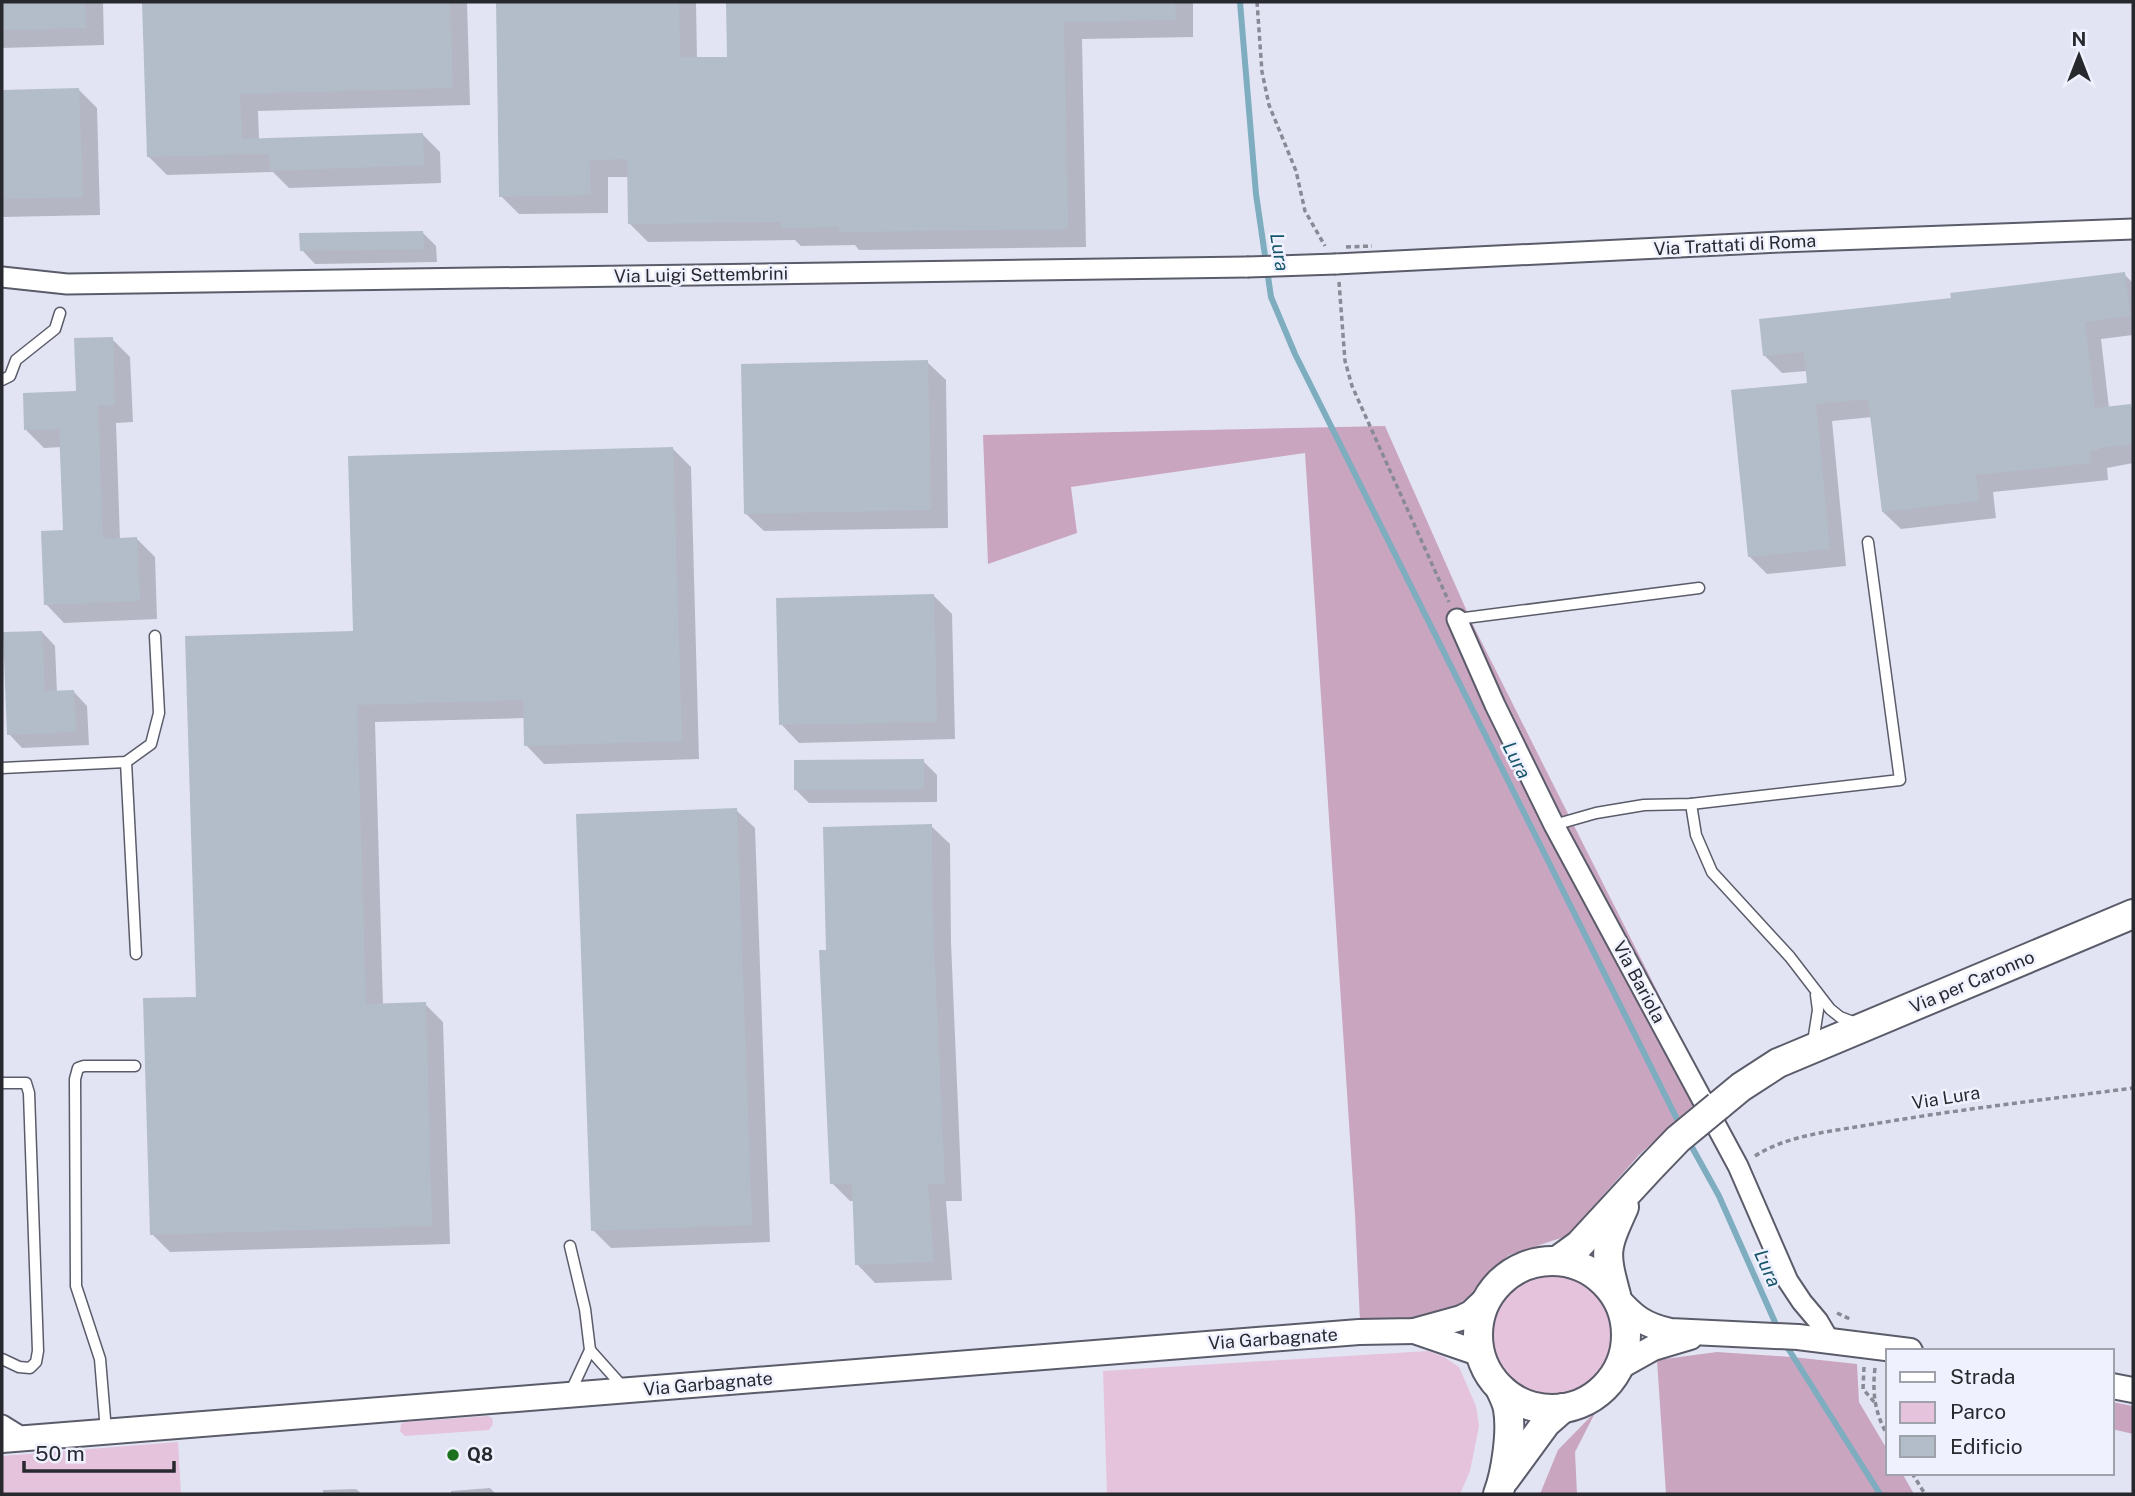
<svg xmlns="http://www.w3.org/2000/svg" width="2135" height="1496" font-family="'Public Sans',sans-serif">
<rect width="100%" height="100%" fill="#e2e4f4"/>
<g fill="#e5c3dc">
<circle cx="1553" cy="1334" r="60"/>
<path d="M1428 1351 1444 1357 1459 1367 1476 1406 1479 1426 1470 1471 1460 1494H1107L1103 1371Z"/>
<path d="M488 1416 492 1418 493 1424 489 1430 405 1436 400 1431 401 1424 405 1422Z"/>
<path d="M178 1442 181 1494H2V1456Z"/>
</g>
<g fill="#caa5c0">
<path d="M1385 426 1473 625 1708 1092 1639 1155 1567 1236 1509 1255 1491 1272 1477 1291 1453 1308 1412 1319 1360 1321 1355 1214 1305 453 1071 487 1077 533 988 564 983 435Z"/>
<path d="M1717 1352 1792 1357 1857 1364 1859 1402 1888 1451V1473H1902L1914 1494H1666L1657 1360Z"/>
<path d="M2112 1402 2133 1406V1434L2112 1429Z"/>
<path d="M1596 1411 1575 1452 1577 1494H1540L1558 1450Z"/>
</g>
<g fill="#0003">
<path d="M2 2H103L104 45 2 48Z"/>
<path d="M144 2H467L470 105 258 111 259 140 422 134 440 152 441 183 289 188 273 172 167 175 149 157Z"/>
<path d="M498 2H696L697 59 729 58 728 2H1193V37L1082 39 1086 247 859 250 855 245 801 246 795 240 648 242 630 224 629 177H608V213L519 214 501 196Z"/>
<path d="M79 90 97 108 100 215 2 217V92Z"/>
<path d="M423 233 436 246 437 262 315 264 302 250Z"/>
<path d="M2124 274 2133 283V335L2101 339 2109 408 2130 406 2133 409V463L2107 468 2108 480 1993 492 1996 518 1901 529 1883 512 1872 417 1832 421 1846 566 1767 574 1749 556 1809 385 1807 371 1782 373 1764 355 1953 300Z"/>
<path d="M112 339 130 357 133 422 116 423 120 540 137 539 155 557 157 619 64 623 46 604 65 532 61 447 44 448 26 430 77 393Z"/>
<path d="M927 362 946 380 948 528 764 531 745 513Z"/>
<path d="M672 448 691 467 699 759 544 764 526 745 525 718 375 722 383 1006 425 1004 443 1022 450 1244 170 1252 152 1234 197 999 355 632Z"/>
<path d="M934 596 952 614 955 739 799 743 781 724Z"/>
<path d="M42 632 55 646 57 693 74 692 87 706 89 745 22 748 9 734Z"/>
<path d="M923 761 937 775V802L809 803 796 790Z"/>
<path d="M736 810 755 828 770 1242 611 1248 593 1230Z"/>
<path d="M931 826 950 844 951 942 962 1201H946L952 1280 875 1283 857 1264 854 1201H850L832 1183Z"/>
<path d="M490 1488 496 1494H451V1491Z"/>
<path d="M356 1489 362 1494H323V1490Z"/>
</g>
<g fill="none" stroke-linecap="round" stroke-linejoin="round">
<g stroke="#7eadc0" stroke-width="6">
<path d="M1240 2 1256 194 1271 297 1295 354 1681 1127"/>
<path d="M1688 1140 1719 1196 1778 1329"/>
<path d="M1784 1342 1880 1494"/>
</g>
</g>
<g fill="#b3bdca">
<path d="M2 2H85L86 28 2 30Z"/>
<path d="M142 2H450L453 88 240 94 242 139 423 133 424 165 270 171 269 154 147 157Z"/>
<path d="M496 2H679L680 57H727L726 2H1175L1176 20 1064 22 1068 229 839 232V227L781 228V222L628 224 627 159 590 160 591 195 499 197Z"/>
<path d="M79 88 83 197 2 199V90Z"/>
<path d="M423 231 424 249 300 251 299 233Z"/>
<path d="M2125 272 2130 316 2085 322 2095 408 2131 404 2133 444 2099 448V450L2090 451 2091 463 1976 475 1979 501 1882 512 1868 399 1816 404 1830 549 1748 557 1731 390 1807 383 1804 352 1763 356 1759 319 1951 298 1950 293Z"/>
<path d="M113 337 115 405H98L103 539 137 537 140 601 44 605 41 531 63 530 59 429 24 430 23 393 76 391 74 338Z"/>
<path d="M928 360 931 510 744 514 741 364Z"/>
<path d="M673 447 682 741 524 746 523 700 357 705 366 1004 426 1002 432 1226 150 1235 143 998 196 997 185 636 353 631 348 456Z"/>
<path d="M934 594 937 722 779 725 776 598Z"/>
<path d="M42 631 45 691 74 690 76 732 7 735 3 632Z"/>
<path d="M924 759V789L794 790V760Z"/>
<path d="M737 808 752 1225 591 1231 576 814Z"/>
<path d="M932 824 933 923 945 1184H928L934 1262 855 1265 852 1184H830L819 950H826L823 827Z"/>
</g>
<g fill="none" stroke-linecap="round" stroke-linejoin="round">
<g stroke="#5b5c6a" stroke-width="13">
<g id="service">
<path d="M2 380 10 376 16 360 55 329 60 313"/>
<path d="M1457 619 1699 588"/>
<path d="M126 762 136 954"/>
<path d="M2 768 126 762 151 744 159 713 155 636"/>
<path d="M1691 804 1696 835 1712 872 1790 957 1830 1009 1840 1017 1856 1023"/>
<path d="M1554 825 1596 813 1644 805 1691 804 1900 780 1868 542"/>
<path d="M1813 1042 1818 1010 1816 995"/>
<path d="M2 1083H26L29 1093 38 1351 36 1362 30 1368 19 1367 2 1359"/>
<path d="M570 1246 585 1309 590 1350 570 1393"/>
<path d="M590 1350 623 1387"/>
<path d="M106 1431 100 1359 76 1286 75 1079 78 1068 84 1066H135"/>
</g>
</g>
<g stroke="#5b5c6a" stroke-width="23">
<g id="minor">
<path d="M1336 264 1780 242 2133 229"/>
<path d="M2 277 67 284 1247 267"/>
<path d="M1457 619 1495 705 1554 825 1738 1166 1788 1281 1802 1302 1818 1321 1829 1340"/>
<path d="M2 1425 23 1438"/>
</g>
</g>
<g stroke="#5b5c6a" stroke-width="28">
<g id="tertiary">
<path d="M1617 1298C1634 1317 1644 1325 1670 1331L1798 1337 1910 1351"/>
<path d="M1414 1331 1481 1354"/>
<path d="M1619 1367 1653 1348 1690 1337"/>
<path d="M2112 1386 2133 1390"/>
<path d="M2 1440 1257 1340 1359 1332 1414 1331 1461 1318 1471 1313 1487 1298"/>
</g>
</g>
<g stroke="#5b5c6a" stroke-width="32">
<g id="secondary">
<path d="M1718 1106 1741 1087 1778 1063 2133 914"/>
<path d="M1557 1261 1579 1245 1652 1166"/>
<circle cx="1552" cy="1335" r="74"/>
<path d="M1616 1295C1604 1251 1605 1249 1624 1207"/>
<path d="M1505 1479 1546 1423 1563 1408"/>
<path d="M1498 1494C1506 1473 1512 1432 1508 1409 1507 1402 1503 1395 1500 1388"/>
</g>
</g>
<g stroke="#888a95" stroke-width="3.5" stroke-dasharray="5 3.5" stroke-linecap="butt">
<path d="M1257 2 1262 72 1269 105 1296 171 1305 211 1325 246"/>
<path d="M1339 282 1345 361 1352 386 1449 602"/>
<path d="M1755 1156C1786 1136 1826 1132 1862 1126 1952 1110 2043 1100 2133 1088"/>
<path d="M1837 1313 1852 1320"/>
<path d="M1864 1367 1863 1389 1875 1403"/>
<path d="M1875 1368C1872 1393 1875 1414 1888 1436"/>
<path d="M1912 1473 1925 1494"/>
</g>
<use href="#service" stroke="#fff" stroke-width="10"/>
<use href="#minor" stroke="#fff" stroke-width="19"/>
<use href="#tertiary" stroke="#fff" stroke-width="24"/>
<use href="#secondary" stroke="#fff" stroke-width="28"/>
<g stroke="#5b5c6a" stroke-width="23" stroke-linecap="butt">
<path id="minor-bridge" d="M1247 267 1336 264"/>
</g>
<g stroke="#5b5c6a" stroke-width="32" stroke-linecap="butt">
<path id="secondary-bridge" d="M1652 1166 1678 1139 1718 1106"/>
</g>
<path stroke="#888a95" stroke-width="3.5" stroke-dasharray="5 3.5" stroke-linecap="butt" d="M1346 247 1372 246"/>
<use href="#minor-bridge" stroke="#fff" stroke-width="19"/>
<use href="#secondary-bridge" stroke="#fff" stroke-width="28"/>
</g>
<circle fill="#1b721e" stroke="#eff1fe" stroke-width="2.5" cx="453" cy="1455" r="7"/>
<g text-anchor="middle" stroke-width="5" stroke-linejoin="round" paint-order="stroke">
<g font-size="18" fill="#28292f" stroke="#eff1fe">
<text transform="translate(1735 245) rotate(-3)" y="6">Via Trattati di Roma</text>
<text transform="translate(701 275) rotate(-1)" y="6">Via Luigi Settembrini</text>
<text transform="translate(1639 982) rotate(62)" y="6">Via Bariola</text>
<text transform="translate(1972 982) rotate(-23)" y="6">Via per Caronno</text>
<text transform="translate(1946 1098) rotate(-9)" y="6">Via Lura</text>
<text transform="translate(1273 1339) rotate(-4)" y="6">Via Garbagnate</text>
<text transform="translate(708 1384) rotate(-5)" y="6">Via Garbagnate</text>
</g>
<g font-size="18" font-weight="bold" fill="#28292f" stroke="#eff1fe" text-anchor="start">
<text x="467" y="1461">Q8</text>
</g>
<g font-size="19" font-style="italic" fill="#165469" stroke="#eff1fe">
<text transform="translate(1280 252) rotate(81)" y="7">Lura</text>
<text transform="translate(1517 760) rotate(63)" y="7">Lura</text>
<text transform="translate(1768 1268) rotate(66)" y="7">Lura</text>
</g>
</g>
<rect width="2135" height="1496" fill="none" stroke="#28292f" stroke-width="7"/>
<rect x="1886" y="1349" width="228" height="126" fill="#eff1fe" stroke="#9fa1ab" stroke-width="2"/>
<rect x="1900" y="1372" width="35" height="10" fill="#ffffff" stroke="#9fa1ab" stroke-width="2"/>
<text x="1950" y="1384" font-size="21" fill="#28292f">Strada</text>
<rect x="1900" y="1402" width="35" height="21" fill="#e5c3dc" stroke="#9fa1ab" stroke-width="2"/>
<text x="1950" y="1419" font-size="21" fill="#28292f">Parco</text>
<rect x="1900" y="1436" width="35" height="21" fill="#b3bdca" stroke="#9fa1ab" stroke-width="2"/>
<text x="1950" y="1454" font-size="21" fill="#28292f">Edificio</text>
<g transform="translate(2079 56)" stroke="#eff1fe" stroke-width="5" paint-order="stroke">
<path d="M0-5L12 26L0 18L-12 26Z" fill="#28292f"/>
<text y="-10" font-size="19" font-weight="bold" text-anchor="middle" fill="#28292f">N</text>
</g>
<path d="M24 1461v10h150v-10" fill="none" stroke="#28292f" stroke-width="3.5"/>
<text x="35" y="1461" font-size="21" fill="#28292f" stroke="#eff1fe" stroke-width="5" paint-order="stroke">50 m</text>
</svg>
